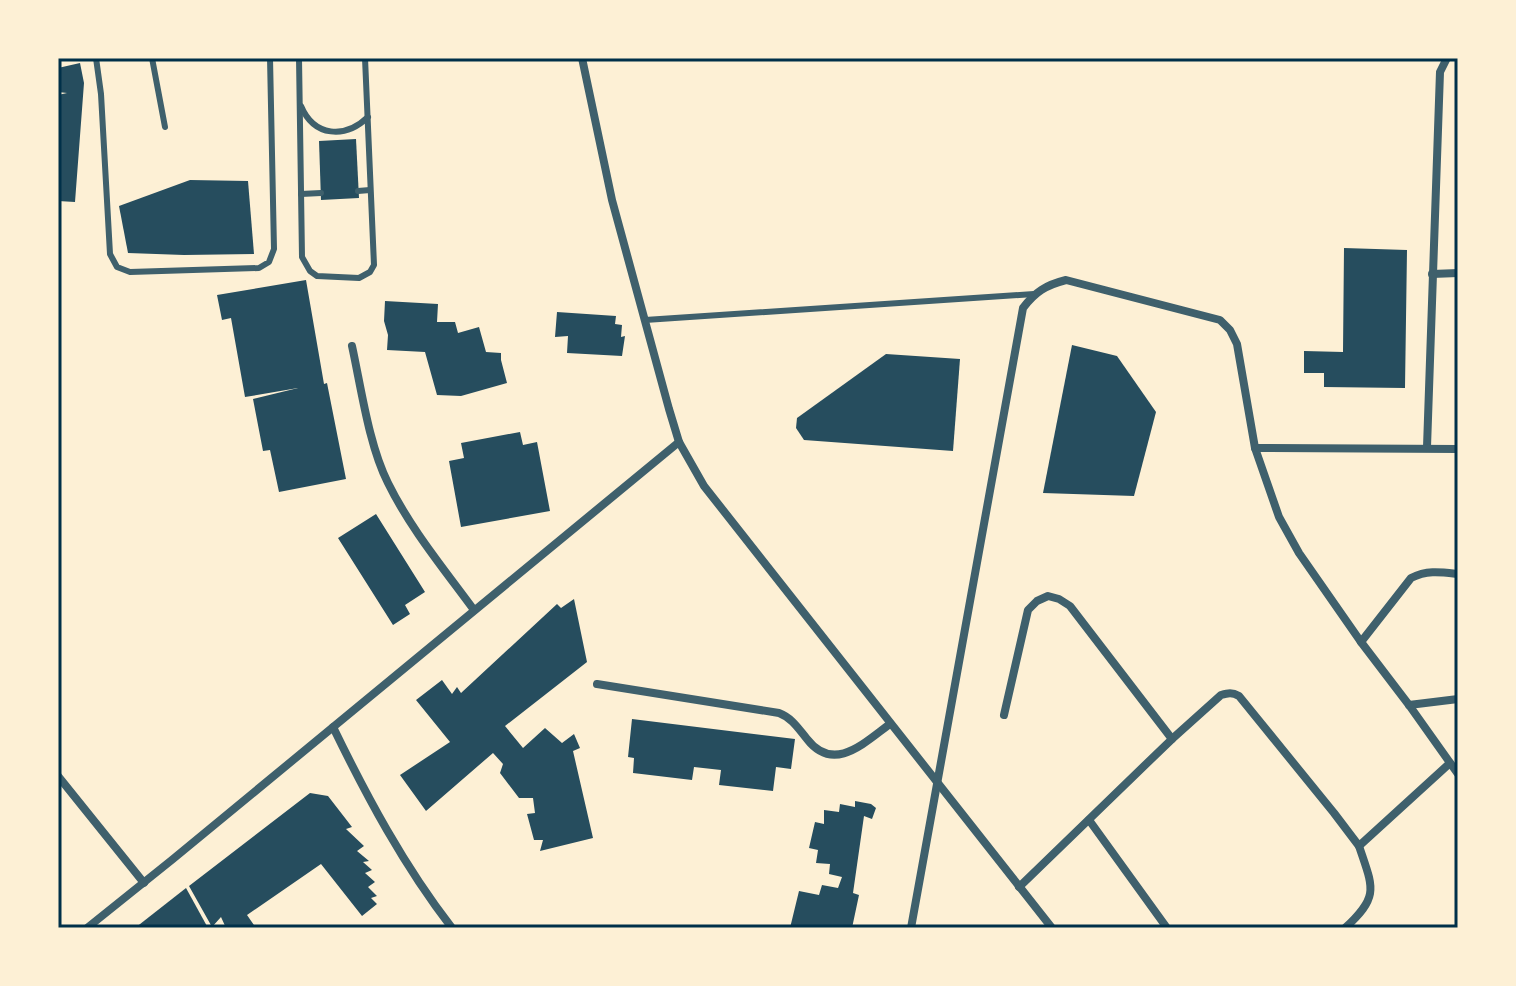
<svg xmlns="http://www.w3.org/2000/svg" width="1516" height="986" font-family="'PT Serif',serif">
<rect width="100%" height="100%" fill="#fdf0d5"/>
<g fill="#264d5e">
<path d="M80 63 84 83 75 202 58 201V95L67 93 58 92V68Z"/>
<path d="M356 139 359 198 321 200 319 141Z"/>
<path d="M190 180 248 181 254 254 184 255 128 253 119 206Z"/>
<path d="M1344 248 1407 250 1405 388 1324 387V373H1304V351L1343 352Z"/>
<path d="M306 280 324 384 327 383 346 479 279 492 270 450 263 451 253 399 298 388 245 397 231 318 222 320 217 295Z"/>
<path d="M385 301 438 304 437 322H455L458 333 479 327 486 352 501 353V360L507 383 461 396 437 395 425 352 387 350 388 335 384 321Z"/>
<path d="M557 312 616 316 615 324 622 325 621 337 625 336 622 356 567 353 568 336 555 337Z"/>
<path d="M1072 345 1117 356 1156 412 1134 496 1043 493Z"/>
<path d="M886 354 960 359 953 451 804 440 796 428 797 418Z"/>
<path d="M520 432 523 445 537 442 550 511 461 527 449 461 464 458 461 443Z"/>
<path d="M376 514 425 592 405 605 410 614 393 625 338 538Z"/>
<path d="M574 599 587 662 505 726 523 748 545 728 562 743 574 734 580 748 573 751 593 838 540 851 543 840H534L527 814 535 813 533 798H519L500 773 503 764 493 753 426 811 400 775 450 742 416 700 442 680 452 694 457 687 461 693 557 604 561 608Z"/>
<path d="M632 719 795 739 791 769 776 767 773 791 719 785 721 770 694 767 692 780 633 773 634 758 628 757Z"/>
<path d="M310 793 328 796 352 827 346 829 364 846 357 851 369 861 363 862 372 870 365 873 375 882 368 887 377 896 371 898 377 904 362 916 321 864 247 915 256 928H226L221 917 212 927 189 886Z"/>
<path d="M855 801 871 804 876 808 872 819 864 816 853 893 859 895 852 928H790L799 891 819 895 822 885 838 888 842 877 829 874 830 864 816 863 818 850 809 848 815 822 824 824V810L839 812 840 804 855 807Z"/>
<path d="M186 888 208 928H135Z"/>
</g>
<g fill="none" stroke-linecap="round" stroke-linejoin="round">
<g stroke="#3f606c" stroke-width="6">
<path d="M96 58 101 94 110 254 117 267 130 272 259 268 269 262 274 249 270 58"/>
<path d="M152 58 165 127"/>
<path d="M299 58 302 257 310 271 317 276 359 278 370 272 374 265 365 58"/>
<path d="M301 106C314 137 345 139 368 117"/>
<path d="M358 191 370 190"/>
<path d="M301 194 321 193"/>
<path d="M645 320 1034 294"/>
</g>
<g stroke="#3f606c" stroke-width="8">
<path d="M582 58 612 200 669 409 679 442 704 486 1052 928"/>
<path d="M1432 274 1458 273"/>
<path d="M352 346C361 387 369 446 388 483 410 528 444 569 474 610"/>
<path d="M1427 447 1440 72 1447 58"/>
<path d="M1458 449 1255 448 1279 517 1299 553 1361 642 1409 705 1458 774"/>
<path d="M1361 642 1411 578C1427 570 1440 572 1458 574"/>
<path d="M597 684 779 713C792 718 798 728 807 739 834 774 865 742 890 724"/>
<path d="M1409 705 1458 699"/>
<path d="M1004 715 1028 610 1037 601 1048 596 1059 599 1070 606 1172 739"/>
<path d="M333 727C367 797 404 866 452 928"/>
<path d="M58 776 144 883"/>
<path d="M1089 820 1167 928"/>
<path d="M1019 887 1172 739 1221 695C1228 693 1232 692 1239 696L1334 813 1359 846 1450 763"/>
<path d="M87 928 173 859 679 442"/>
<path d="M911 928 1023 308C1035 292 1046 285 1066 280L1220 320 1230 330 1237 344 1255 448"/>
<path d="M1345 928C1380 896 1373 888 1359 846"/>
</g>
</g>
<rect width="1516" height="986" fill="none" stroke="#fdf0d5" stroke-width="120"/>
<rect x="60" y="60" width="1396" height="866" fill="none" stroke="#003049" stroke-width="3"/>
</svg>
